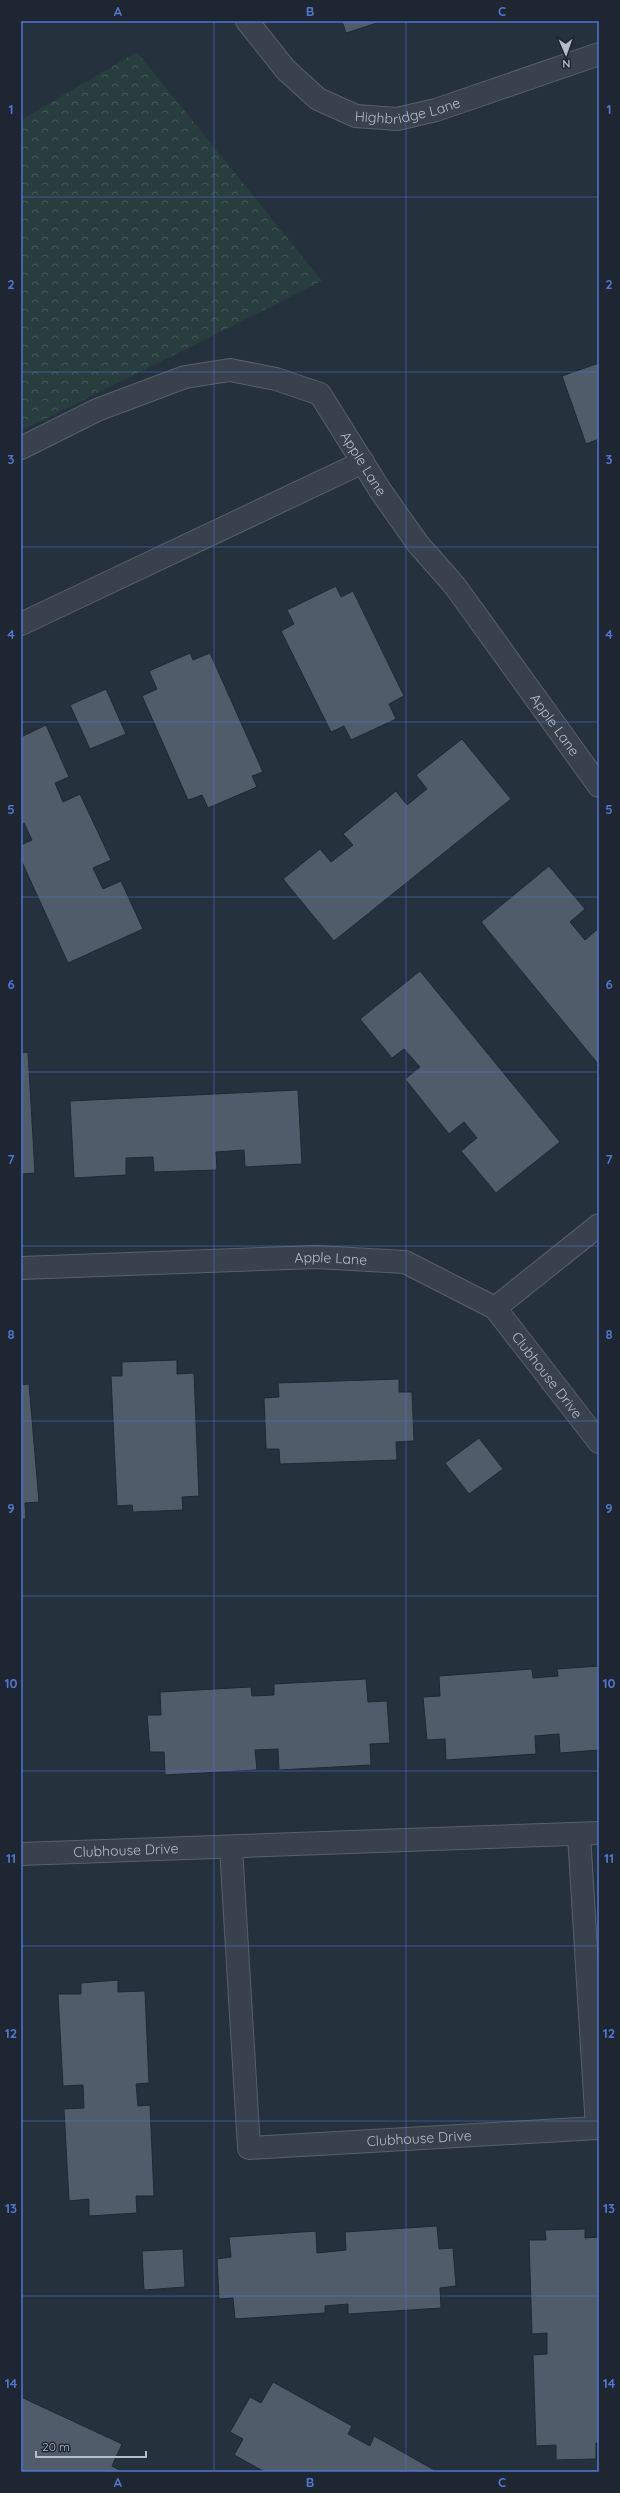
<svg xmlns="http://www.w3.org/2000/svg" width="620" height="2493" font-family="Quicksand,sans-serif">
<defs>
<pattern id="forest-crowns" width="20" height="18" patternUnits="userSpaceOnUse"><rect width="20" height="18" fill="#283e3e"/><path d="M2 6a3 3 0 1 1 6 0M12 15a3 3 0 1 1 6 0" fill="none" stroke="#455858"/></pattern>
</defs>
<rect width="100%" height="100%" fill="#25313c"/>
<path fill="url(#forest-crowns)" d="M137 52 322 281 21 431V120Z"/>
<g fill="#505c6a" stroke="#202933">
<path d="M342 21H383L346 33Z"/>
<path d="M599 363V439L586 444 562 376Z"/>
<path d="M336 586 341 597 353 591 404 696 389 704 396 719 351 740 344 726 331 732 281 631 294 624 287 610Z"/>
<path d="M190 653 193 660 210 653 263 772 252 776 257 787 208 808 202 795 188 800 142 696 157 689 149 671Z"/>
<path d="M106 689 126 734 90 749 70 705Z"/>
<path d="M46 725 69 777 55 783 63 802 80 794 111 860 93 868 103 889 121 881 143 929 68 963 21 860V845L32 840 24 823 21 825V737Z"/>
<path d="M462 739 511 799 334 941 283 879 320 849 331 862 353 845 343 834 396 791 407 805 427 789 416 775Z"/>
<path d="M549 866 585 909 570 922 585 940 599 928V1065L481 922Z"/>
<path d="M420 971 560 1142 496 1193 461 1151 477 1138 464 1122 449 1134 405 1079 420 1067 404 1049 392 1058 360 1019Z"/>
<path d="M28 1052 35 1173 21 1174V1053Z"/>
<path d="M298 1090 302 1164 245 1167 244 1150 216 1152 217 1170 154 1172 153 1157 126 1158V1175L74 1178 70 1101Z"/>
<path d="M177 1360V1374L194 1373 199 1496 182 1497 183 1510 133 1512 132 1505 117 1506 111 1376H122V1362Z"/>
<path d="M399 1379V1392H412L414 1441 396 1442 397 1460 280 1464 279 1449H266L264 1398 279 1397 278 1383Z"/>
<path d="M29 1384 39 1502 25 1503 26 1519H21V1385Z"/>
<path d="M479 1438 503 1469 469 1494 445 1463Z"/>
<path d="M599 1666V1750L560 1753 559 1734 535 1736 536 1754 446 1760 445 1739 427 1740 423 1697 440 1696 439 1676 532 1669 533 1678 558 1676 557 1669Z"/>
<path d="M366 1679 368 1702 387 1701 390 1743 370 1744 371 1765 279 1770 278 1749 255 1750 257 1770 165 1775 164 1752H150L147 1715H161L160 1692 251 1687 252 1696 274 1695V1684Z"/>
<path d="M118 1980V1992L145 1991 149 2083 136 2084 138 2106 150 2105 154 2196H136L137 2213 89 2216V2199L69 2201 64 2109 84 2108 83 2085 63 2086 58 1994H81V1983Z"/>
<path d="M437 2226 439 2249 453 2248 456 2286 440 2288 441 2308 348 2314V2304L325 2306V2313L235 2319 233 2298 219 2299 217 2259 231 2257 229 2237 316 2231 317 2253 346 2250 345 2232Z"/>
<path d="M585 2229V2238L599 2237V2443H596V2459L556 2460V2445L536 2446 533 2355 547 2354V2333L532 2334 529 2240H546L545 2230Z"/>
<path d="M183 2249 185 2287 144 2290 142 2251Z"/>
<path d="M273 2382 352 2426 348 2434 370 2446 374 2436 438 2472H265L234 2455 243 2439 230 2432 250 2397 261 2403Z"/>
<path d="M21 2397 122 2444 112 2466 123 2472H21Z"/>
</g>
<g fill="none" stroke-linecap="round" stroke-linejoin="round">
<g stroke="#57606a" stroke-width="24">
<path id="lane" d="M21 624 363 462"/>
</g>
<g stroke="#57606a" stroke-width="24">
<g id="street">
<path id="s1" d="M247 21 286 70 318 99 356 116 397 119 436 110 599 54"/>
<path id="s2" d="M21 448 97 410 185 377 230 370 276 379 320 394 380 490 418 544 455 586 599 786"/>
<path id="s3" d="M21 1268 316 1257 405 1262 495 1308 599 1225"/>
<path id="s4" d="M495 1308 599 1442"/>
<path id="s5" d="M231 1848 249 2148 597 2128 579 1835"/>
<path id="s6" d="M21 1854 599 1833"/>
</g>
</g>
<use href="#lane" stroke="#39424c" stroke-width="22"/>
<use href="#street" stroke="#39424c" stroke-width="22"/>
</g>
<path fill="none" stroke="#5275d2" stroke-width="1" stroke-opacity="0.55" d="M214 21V2472M406 21V2472M21 197H599M21 372H599M21 547H599M21 722H599M21 897H599M21 1072H599M21 1246H599M21 1421H599M21 1596H599M21 1771H599M21 1946H599M21 2121H599M21 2296H599"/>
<g text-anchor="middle" stroke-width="4" stroke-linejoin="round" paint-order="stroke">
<g font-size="14" fill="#b5bdc8" stroke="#1e2731">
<text dy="5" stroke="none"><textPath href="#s1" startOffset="200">Highbridge Lane</textPath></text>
<text dy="5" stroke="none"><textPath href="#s2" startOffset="400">Apple Lane</textPath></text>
<text dy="5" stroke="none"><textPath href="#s2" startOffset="724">Apple Lane</textPath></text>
<text dy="5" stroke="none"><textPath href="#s3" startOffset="310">Apple Lane</textPath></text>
<text dy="5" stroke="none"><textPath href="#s4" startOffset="85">Clubhouse Drive</textPath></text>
<text dy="5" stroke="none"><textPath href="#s6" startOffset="105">Clubhouse Drive</textPath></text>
<text dy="5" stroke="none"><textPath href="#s5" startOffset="471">Clubhouse Drive</textPath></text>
</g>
</g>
<rect width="620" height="2493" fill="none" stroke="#1e2731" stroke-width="44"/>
<g transform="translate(566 54) rotate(178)" stroke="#1e2731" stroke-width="3" paint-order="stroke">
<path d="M0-3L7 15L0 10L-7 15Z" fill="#b5bdc8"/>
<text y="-6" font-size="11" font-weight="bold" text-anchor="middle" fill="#b5bdc8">N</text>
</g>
<path d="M36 2451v6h110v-6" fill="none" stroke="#b5bdc8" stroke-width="2"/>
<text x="42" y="2451" font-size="12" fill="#b5bdc8" stroke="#1e2731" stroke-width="3" paint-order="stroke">20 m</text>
<rect x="22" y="22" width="576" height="2449" fill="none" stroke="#5275d2" stroke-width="1.5"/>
<g font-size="13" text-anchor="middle" font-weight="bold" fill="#5275d2">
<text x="118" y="16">A</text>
<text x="310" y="16">B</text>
<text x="502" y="16">C</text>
<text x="11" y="114">1</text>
<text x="609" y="114">1</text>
<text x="11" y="289">2</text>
<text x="609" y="289">2</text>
<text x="11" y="464">3</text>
<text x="609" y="464">3</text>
<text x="11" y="639">4</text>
<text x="609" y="639">4</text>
<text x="11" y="814">5</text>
<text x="609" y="814">5</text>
<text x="11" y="989">6</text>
<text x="609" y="989">6</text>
<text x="11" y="1164">7</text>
<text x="609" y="1164">7</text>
<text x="11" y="1339">8</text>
<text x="609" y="1339">8</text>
<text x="11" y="1513">9</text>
<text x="609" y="1513">9</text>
<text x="11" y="1688">10</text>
<text x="609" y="1688">10</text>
<text x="11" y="1863">11</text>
<text x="609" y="1863">11</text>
<text x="11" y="2038">12</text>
<text x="609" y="2038">12</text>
<text x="11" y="2213">13</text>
<text x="609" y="2213">13</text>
<text x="11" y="2388">14</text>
<text x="609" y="2388">14</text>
<text x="118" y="2487">A</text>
<text x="310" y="2487">B</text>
<text x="502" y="2487">C</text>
</g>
</svg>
